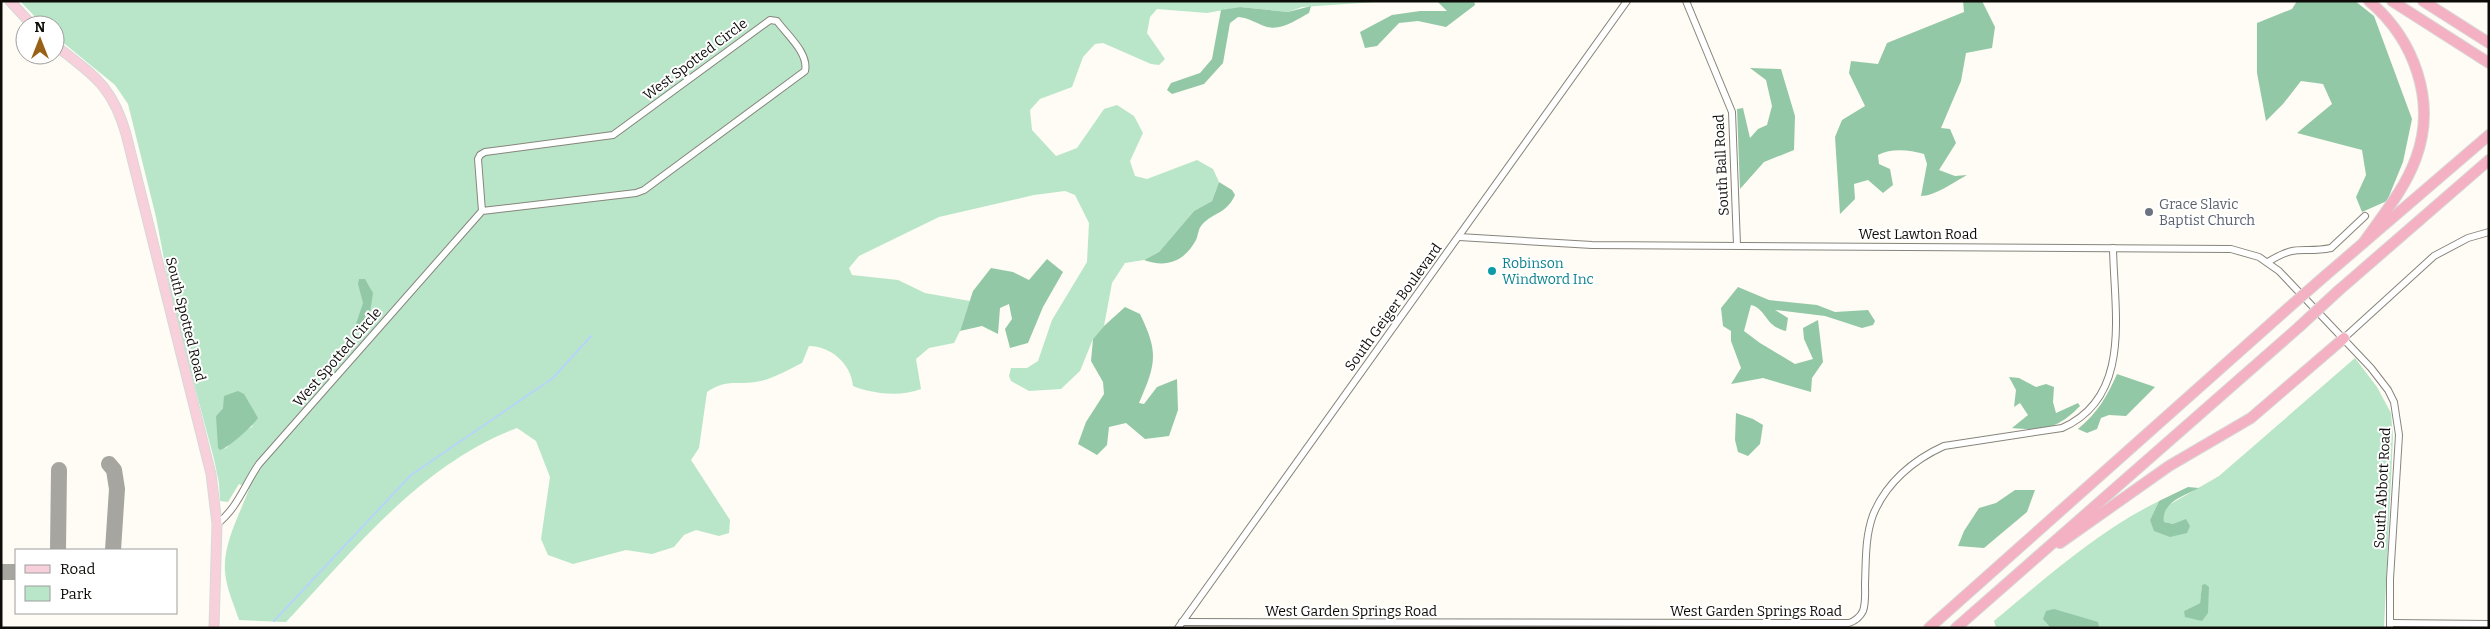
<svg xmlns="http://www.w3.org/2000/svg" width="2490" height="629" font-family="Bitter,serif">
<rect width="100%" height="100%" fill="#fefcf4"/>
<g fill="#b9e6c8" fill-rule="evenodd">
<path d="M20 1H1390L1302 7 1288 12 1240 7 1207 13 1157 9 1150 17 1147 33 1165 59 1159 65 1151 64 1103 43 1095 44 1083 57 1072 87 1040 99 1030 110 1032 130 1056 156 1077 148 1104 109 1117 105 1134 116 1143 133 1130 161 1135 176 1147 179 1197 160 1213 169 1219 182 1212 201 1194 211 1159 252 1144 260 1125 263 1112 283 1104 326 1093 339 1080 371 1061 389 1029 391 1011 381 1009 376 1011 368H1027L1038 361 1052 320 1087 262 1089 223 1075 195 1065 191 1034 195 939 217 859 256 849 268 852 275 898 280 925 293 970 301 960 331 954 343 929 348 916 359 921 389C902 397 872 394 853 386 851 363 830 346 809 346L802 363C788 370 771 380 755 382 734 385 726 379 707 392L699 448 691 460 730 520 729 533 719 536 696 530 684 535 674 547 652 554 626 550 573 564 548 555 541 539 550 477 536 441 517 428C420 465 355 549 286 622L239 620C234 604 226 588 225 571 223 543 240 514 249 489L239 484 228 502 220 501 219 483 214 459 172 301 156 217 128 104 115 85 55 36V25H43ZM223 408 253 426 241 433 225 449 216 416Z"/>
<path d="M2355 358 2377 387 2391 413 2393 437 2384 628H1996L1994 621C2046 578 2098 531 2159 501L2150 520 2173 524 2164 522 2163 513 2167 506 2219 476ZM2202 586V621L2184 611 2200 603Z"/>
</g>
<g fill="#93c8a6">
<path d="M1437 1H1474L1475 5 1446 27 1418 21 1399 23 1377 46 1365 48 1360 32 1392 15 1420 11H1447Z"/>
<path d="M1963 1H1982L1995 27 1992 48 1966 53 1961 81 1941 128 1950 129 1956 143 1939 170 1955 176 1967 175C1954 182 1935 196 1921 196L1927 164 1924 154C1909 150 1892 148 1878 155L1879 164 1890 169 1893 185 1883 193 1868 180 1854 184 1855 199 1840 214 1835 137 1842 120 1865 106 1849 73 1851 61 1878 64 1887 43 1964 12Z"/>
<path d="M2297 1H2355L2374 16 2412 119 2403 162 2387 201 2362 212 2356 197 2366 175 2362 150 2297 133 2332 104 2323 84 2301 81 2283 104 2266 121 2257 73V23L2292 9Z"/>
<path d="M1311 6 1309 13C1296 20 1280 32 1264 26 1254 22 1249 18 1238 17L1230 23 1223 63 1204 84 1172 94 1167 90 1171 83 1200 73 1212 59 1221 10 1240 7 1288 12Z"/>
<path d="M1750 68 1781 69 1795 116 1794 150 1764 162 1740 189 1737 109 1743 108 1750 138 1758 129 1767 125 1772 106 1766 80Z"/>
<path d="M1219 182 1232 190 1235 195C1226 215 1212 212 1201 226 1198 230 1198 236 1196 240 1184 262 1166 268 1144 260L1159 252 1194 211 1212 201Z"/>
<path d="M1047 259 1063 272 1043 307 1028 343 1010 348 1005 329 1012 319 1009 304 1000 308 998 334 982 326 960 331 973 291 991 268 1013 272 1029 280Z"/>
<path d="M359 279H365L373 293 368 325 361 329 355 327 363 303 358 284Z"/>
<path d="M1738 287 1769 300 1817 305 1835 312 1868 310 1875 321 1873 325 1862 328 1825 316 1775 310 1788 318 1786 331C1764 326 1767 309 1751 305L1744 331 1760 343 1795 364 1813 359 1804 339 1803 328 1818 320 1823 362 1812 378 1811 392 1763 378 1731 384 1741 368 1731 341V331L1723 326 1721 308Z"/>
<path d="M1125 307 1140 314C1159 353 1156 364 1139 403L1144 404 1157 387 1177 379 1178 410 1169 436 1145 439 1126 423 1109 427 1107 445 1097 455 1078 444 1086 422 1104 394 1103 382 1091 361 1093 339 1104 326Z"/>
<path d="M2117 374 2155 387 2126 416 2109 415 2101 418 2097 429 2087 433 2078 429C2097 413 2107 397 2117 374Z"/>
<path d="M2009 377 2019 378 2036 387 2046 384 2054 387 2053 402 2056 413 2078 403 2080 406C2058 429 2042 431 2012 428L2028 415 2020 403 2014 407 2016 390Z"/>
<path d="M238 391 244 394 258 418C254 425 227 449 220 450L218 448 216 416 223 408 224 396Z"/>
<path d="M1736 413 1753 419 1763 425 1760 444 1748 456 1738 452 1735 440Z"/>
<path d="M2188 487 2199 488C2184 496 2161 502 2164 522L2173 524 2186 519 2190 526 2187 533 2170 537 2154 531 2150 520 2159 501Z"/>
<path d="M2015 490H2035L2027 512 1984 548 1958 546 1964 531 1979 508 1996 503Z"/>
<path d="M2205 584 2209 587 2208 613 2202 621 2185 617 2184 611 2200 603 2202 585Z"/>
<path d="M2054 609 2098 622 2099 627H2050L2043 619 2046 611Z"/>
</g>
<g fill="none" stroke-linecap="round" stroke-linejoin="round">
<path stroke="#b7d5f8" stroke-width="2" d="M274 621 411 475 553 378 591 336"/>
<g stroke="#a6a59f" stroke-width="16">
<path d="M109 464 114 470 117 489 113 550"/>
<path d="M58 550 59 470"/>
<path d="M1 572H16"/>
</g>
<g stroke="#87847b" stroke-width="8">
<g id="minor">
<path d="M1686 1 1732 112 1737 245"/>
<path d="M1459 237 1592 245 2231 249 2259 257 2279 271 2371 368 2388 390 2394 402 2399 435 2390 579V628"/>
<path d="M2268 262C2298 243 2302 254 2331 248L2365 216"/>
<path d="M2344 338 2434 256 2468 238 2489 232"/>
<path d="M217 524C237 509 245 484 259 464L482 211 636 193 644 190 805 71C809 53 787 35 777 21L770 20 613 135 485 152 480 155 478 159 482 211"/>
<path d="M1182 622 1849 623C1855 621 1860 617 1863 611 1866 602 1865 592 1865 584 1866 560 1865 537 1873 515 1886 483 1913 460 1944 446L2062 428C2133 397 2114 311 2113 248"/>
<path d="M2390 623 2489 624"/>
<path d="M1178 628 1627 1"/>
</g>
</g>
<g stroke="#d8d8d8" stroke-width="11">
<g id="major">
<path d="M10 1 32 25"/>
<path d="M55 45C93 75 112 85 126 134L211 474 217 524 214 628"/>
</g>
</g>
<g stroke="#d8d8d8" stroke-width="12">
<g id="highway">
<path d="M2392 1 2489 63"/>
<path d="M2423 1 2489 43"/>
<path d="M2364 242C2382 216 2405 189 2416 158 2437 101 2414 39 2369 1"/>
<path d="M2326 275 2489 135"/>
<path d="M2338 291 2489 160"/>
<path d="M2060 543 2169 466 2251 418 2344 338"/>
<path d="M1929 628 2286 310"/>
<path d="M1956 628 2299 327"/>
</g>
</g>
<use href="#minor" stroke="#fff" stroke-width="6"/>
<use href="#major" stroke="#f8d0db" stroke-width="9"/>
<use href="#highway" stroke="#f4b1c3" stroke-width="10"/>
<g stroke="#d8d8d8" stroke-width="12" stroke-linecap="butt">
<g id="highway-bridge">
<path d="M2286 310 2326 275"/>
<path d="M2299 327 2338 291"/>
</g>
</g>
<use href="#highway-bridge" stroke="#f4b1c3" stroke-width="10"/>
</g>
<circle fill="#6b7280" stroke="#fff" stroke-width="2" cx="2149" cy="212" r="5"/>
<circle fill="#0f9aa8" stroke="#fff" stroke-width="2" cx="1492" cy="271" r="5"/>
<g text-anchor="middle" stroke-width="4" stroke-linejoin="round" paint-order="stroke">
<g font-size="14" fill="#0d0c09" stroke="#fff">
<text transform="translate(695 59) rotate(-37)" y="5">West Spotted Circle</text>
<text transform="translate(1721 165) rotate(-93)" y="5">South Ball Road</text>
<text x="1918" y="239">West Lawton Road</text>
<text transform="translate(1393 307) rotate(-54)" y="5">South Geiger Boulevard</text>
<text transform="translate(186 319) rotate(76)" y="5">South Spotted Road</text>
<text transform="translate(337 357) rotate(-49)" y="5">West Spotted Circle</text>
<text transform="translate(2382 488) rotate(-87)" y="5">South Abbott Road</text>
<text x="1351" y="616">West Garden Springs Road</text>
<text x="1756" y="616">West Garden Springs Road</text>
</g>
<g font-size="14" fill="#5b616d" stroke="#fff" text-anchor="start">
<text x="2159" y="209">Grace Slavic<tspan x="2159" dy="16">Baptist Church</tspan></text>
</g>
<g font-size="14" fill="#0d838f" stroke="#fff" text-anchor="start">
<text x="1502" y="268">Robinson<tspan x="1502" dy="16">Windword Inc</tspan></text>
</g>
</g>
<rect width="2490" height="629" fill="none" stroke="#0d0c09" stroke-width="5"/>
<rect x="15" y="549" width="162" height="65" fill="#ffffff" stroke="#9e9e9d"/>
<rect x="25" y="565" width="25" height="8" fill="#f8d0db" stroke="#9e9e9d"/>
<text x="60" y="574" font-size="15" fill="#0d0c09">Road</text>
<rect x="25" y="586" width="25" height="15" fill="#b9e6c8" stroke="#9e9e9d"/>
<text x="60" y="599" font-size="15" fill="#0d0c09">Park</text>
<g transform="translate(40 40)"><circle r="24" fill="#ffffff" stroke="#9e9e9d"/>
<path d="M0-4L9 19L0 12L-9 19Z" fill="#976218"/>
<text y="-8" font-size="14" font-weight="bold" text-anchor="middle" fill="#0d0c09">N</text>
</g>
</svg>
